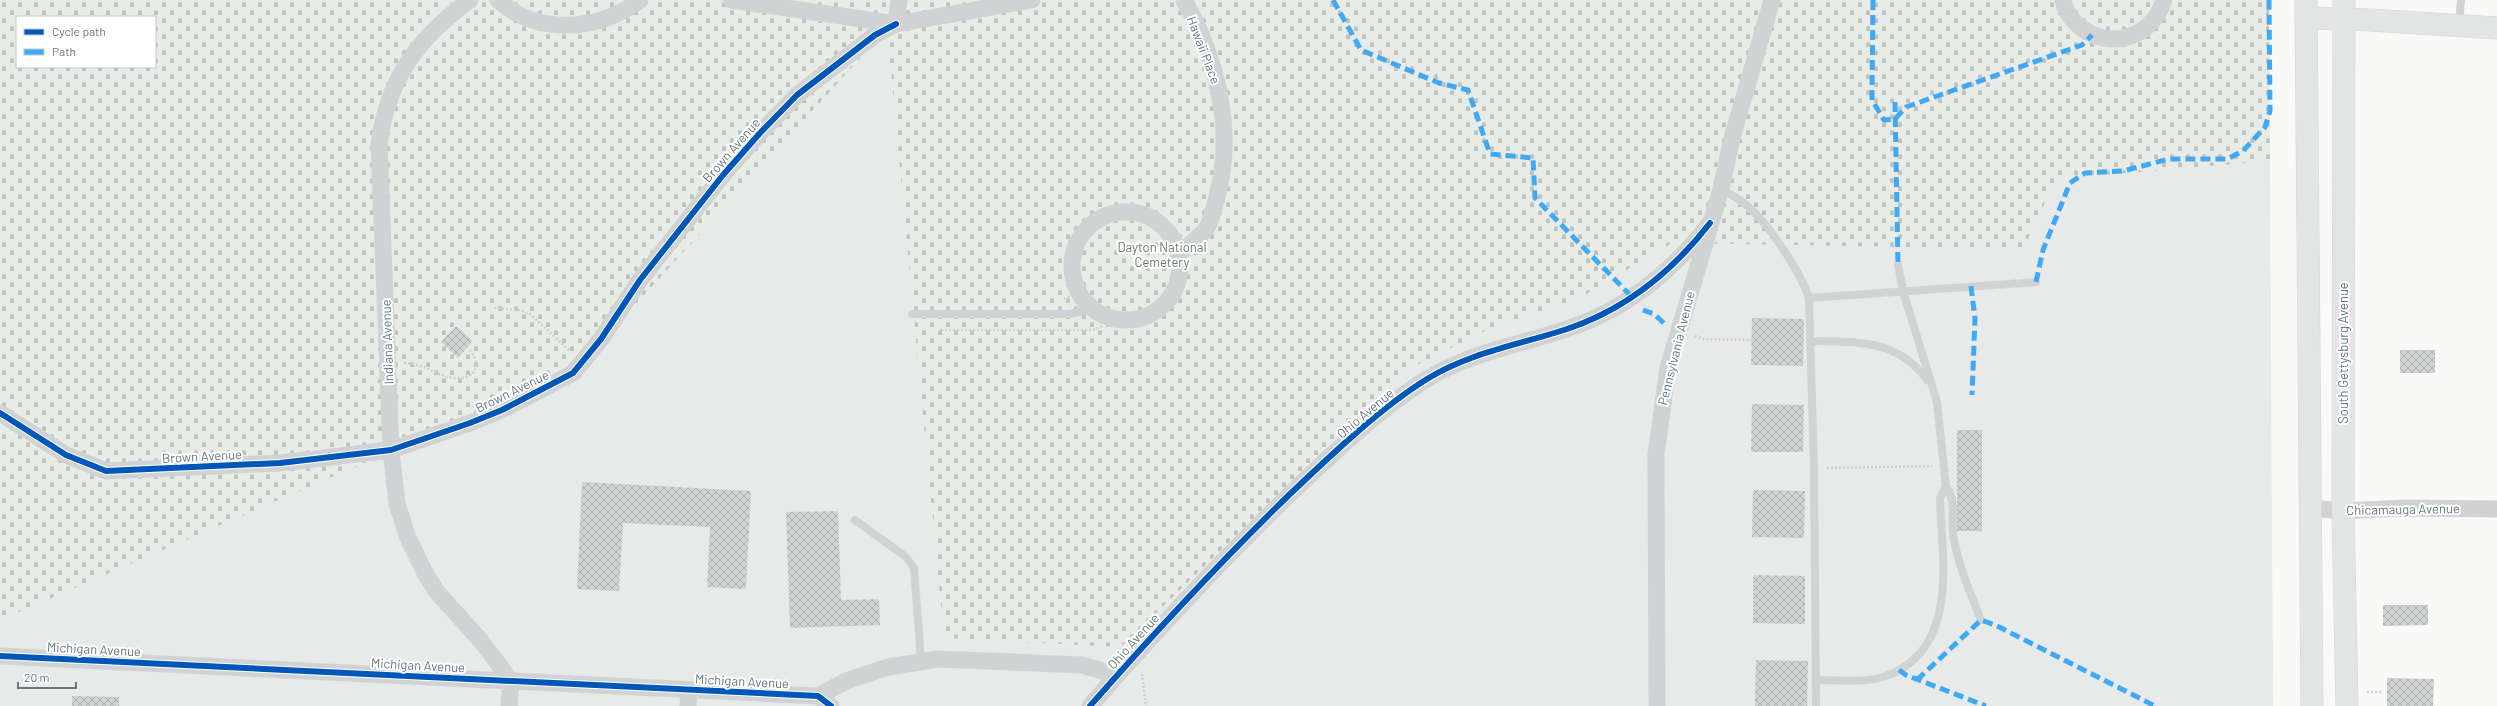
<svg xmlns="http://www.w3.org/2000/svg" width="2497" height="706" font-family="Barlow,sans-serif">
<defs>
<pattern id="cemetery-stones" width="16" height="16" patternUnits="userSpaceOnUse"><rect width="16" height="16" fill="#e9ece6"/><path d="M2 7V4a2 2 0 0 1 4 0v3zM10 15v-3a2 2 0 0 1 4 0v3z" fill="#c0c4c0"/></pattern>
<pattern id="building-cross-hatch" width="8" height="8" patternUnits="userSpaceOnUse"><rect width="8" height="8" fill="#d1d3d3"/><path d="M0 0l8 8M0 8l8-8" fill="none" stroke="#adb0b1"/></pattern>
</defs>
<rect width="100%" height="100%" fill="#f9f9f8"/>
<path fill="#e8eaea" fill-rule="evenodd" d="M0 0H2269L2273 706H0ZM17 17H155V67H17Z"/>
<path fill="url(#cemetery-stones)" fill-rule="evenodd" d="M0 0H2269L2270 161 2056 179 2023 249 1672 243 1580 298 1495 326 1407 370 1121 647 944 638 887 29 573 373 0 620ZM17 17H155V67H17Z"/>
<g fill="url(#building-cross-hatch)">
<path d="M1752 318 1804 319 1803 366 1751 365Z"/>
<path d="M456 326 473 341 458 358 441 342Z"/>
<rect x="2400" y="350" width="35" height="23"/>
<path d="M1752 404 1804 405 1803 452H1751Z"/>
<rect x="1957" y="430" width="25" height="101"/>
<path d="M582 482 751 491 746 589 707 587 710 527 623 523 619 591 577 589Z"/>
<path d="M1753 490 1805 491 1804 538 1752 537Z"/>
<path d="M838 511 841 600 879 599 880 625 790 628 786 512Z"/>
<path d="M1753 575 1805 576V624L1753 623Z"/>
<path d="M2383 605H2428V625L2383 626Z"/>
<path d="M1756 660 1808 661 1807 706H1755Z"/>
<path d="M2387 678 2434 679 2433 706H2387Z"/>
<path d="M72 696 119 697V706H72Z"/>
</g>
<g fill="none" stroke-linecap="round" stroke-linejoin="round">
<g stroke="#d4d6d6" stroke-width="23">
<path id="secondary" d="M2306 18 2371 20 2497 28"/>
</g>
<g stroke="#d4d6d6" stroke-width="23">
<g id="primary">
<path d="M2306 0 2312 706"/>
<path d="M2344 0 2343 511 2347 706"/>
</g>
</g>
<g stroke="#cececf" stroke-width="2.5" stroke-dasharray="2 2" stroke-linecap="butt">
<path d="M1064 299 1079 292"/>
<path d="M494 308 519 310 530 314 570 351"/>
<path d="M941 330H1093L1102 326 1109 317"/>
<path d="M1695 336 1704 339 1752 340"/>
<path d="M404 363C425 364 431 373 448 377 470 382 485 370 470 350"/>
<path d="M1827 468 1932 466"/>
<path d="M1142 674 1146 706"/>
<path d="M2367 692H2382"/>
</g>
<g stroke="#d1d2d3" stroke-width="8">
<path d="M2459 25 2461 0"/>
<path d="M1721 189C1733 195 1746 203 1756 214 1775 234 1800 272 1809 298L1814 468 1816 706"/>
<path d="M1809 298 2036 282"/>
<path d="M912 314H1069L1094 309"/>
<path d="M1812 341C1858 342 1897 339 1927 380"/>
<path d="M1946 486C1957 503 1951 514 1953 533 1957 563 1970 592 1981 620"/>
<path d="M855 520 906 557 914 568 921 661"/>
<path d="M1816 680C1837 680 1862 683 1883 677 1960 652 1942 561 1940 499L1946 486 1937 402 1903 291 1898 265"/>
</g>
<g stroke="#d1d2d3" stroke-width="17">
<path d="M470 0C417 39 388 78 379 144L391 450 397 504 408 538 426 575 437 592 481 641 511 681 509 706"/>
<path d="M498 0C538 36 599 31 640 0"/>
<path d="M731 0 896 24 1032 0"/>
<path d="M2063 0C2064 8 2070 18 2077 24 2107 52 2152 39 2164 0"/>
<path d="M896 24 899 0"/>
<circle cx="1126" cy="266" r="54"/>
<path d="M1179 254C1187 246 1200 238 1206 229 1212 221 1214 207 1217 197 1235 130 1217 59 1184 0"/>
<path d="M0 413 66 455 106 471 280 463 391 450 470 423 502 410 573 373 601 339 640 280 723 175 760 133 797 95 875 35 896 24"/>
<path d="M2309 508 2343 511 2405 508 2497 509"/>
<path d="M0 656 818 696 831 706"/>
<path d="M818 696 846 681 888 667 938 659 1082 665 1117 675"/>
<path d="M688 706 689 690"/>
<path d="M1090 706C1154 633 1219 563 1289 495 1329 457 1380 408 1427 379 1471 352 1519 345 1567 329 1627 309 1672 272 1710 223"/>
<path d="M1657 706 1656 454 1668 368 1721 189 1732 138 1772 0"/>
</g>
<use href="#secondary" stroke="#e3e4e4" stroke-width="22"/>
<use href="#primary" stroke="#e3e4e4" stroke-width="22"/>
<g stroke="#3fa9f5" stroke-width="5" stroke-dasharray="10 5" stroke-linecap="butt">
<path d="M1333 0 1361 50 1439 83 1468 90 1490 154 1533 158 1535 198 1632 297"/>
<path d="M1873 0 1872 100 1884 120 1895 119 1906 107 2082 45 2092 35"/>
<path d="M1895 102 1898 265"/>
<path d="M2036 282 2043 250 2070 183 2085 173 2123 171 2169 159H2227L2243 151 2265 127 2270 111 2269 0"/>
<path d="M1971 286 1975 319 1972 395"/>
<path d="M1643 310 1654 314 1667 326"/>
<path d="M1899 670 1906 675 1986 706"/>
<path d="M1917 680 1981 620 1995 625 2155 706"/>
</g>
<g stroke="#fff" stroke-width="8">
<g id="cycleway">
<path d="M0 413 66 455 106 471 280 463 391 450 470 423 502 410 573 373 601 339 640 280 723 175 760 133 797 95 875 35 896 24"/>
<path d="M0 656 818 696 831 706"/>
<path d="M1090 706C1154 633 1219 563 1289 495 1329 457 1380 408 1427 379 1471 352 1519 345 1567 329 1627 309 1672 272 1710 223"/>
</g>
</g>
<use href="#cycleway" stroke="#0057b8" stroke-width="6"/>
</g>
<g text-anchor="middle" stroke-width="4" stroke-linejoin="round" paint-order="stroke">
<g font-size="13" fill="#627984" stroke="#fff">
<text transform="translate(1204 50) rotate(69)" y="5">Hawaii Place</text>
<text transform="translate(731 150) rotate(-49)" y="5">Brown Avenue</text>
<text transform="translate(387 342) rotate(-92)" y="5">Indiana Avenue</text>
<text transform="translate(1676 348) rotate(-76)" y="5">Pennsylvania Avenue</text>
<text transform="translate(2343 353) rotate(-90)" y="5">South Gettysburg Avenue</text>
<text transform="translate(512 391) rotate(-26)" y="5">Brown Avenue</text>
<text transform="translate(1365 413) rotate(-40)" y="5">Ohio Avenue</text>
<text transform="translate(202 456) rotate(-3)" y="5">Brown Avenue</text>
<text transform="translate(2403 509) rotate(-1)" y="5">Chicamauga Avenue</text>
<text transform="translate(1133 641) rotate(-48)" y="5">Ohio Avenue</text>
<text transform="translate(94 649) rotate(3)" y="5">Michigan Avenue</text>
<text transform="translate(418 665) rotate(3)" y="5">Michigan Avenue</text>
<text transform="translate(742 681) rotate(3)" y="5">Michigan Avenue</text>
</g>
<g font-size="13" fill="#697b62" stroke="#fff">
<text x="1162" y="252">Dayton National<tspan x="1162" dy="15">Cemetery</tspan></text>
</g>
</g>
<rect x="16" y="16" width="140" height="52" fill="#ffffff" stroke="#c0c9ce"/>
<rect x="24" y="29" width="20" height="6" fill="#0057b8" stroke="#c0c9ce"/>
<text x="52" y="36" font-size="12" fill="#627984">Cycle path</text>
<rect x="24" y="49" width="20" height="6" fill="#3fa9f5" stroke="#c0c9ce"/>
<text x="52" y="56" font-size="12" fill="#627984">Path</text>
<path d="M18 682v6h58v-6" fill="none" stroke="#627984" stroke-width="2"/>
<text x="24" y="682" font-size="12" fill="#627984" stroke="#ffffff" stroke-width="3" paint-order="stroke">20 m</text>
</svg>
